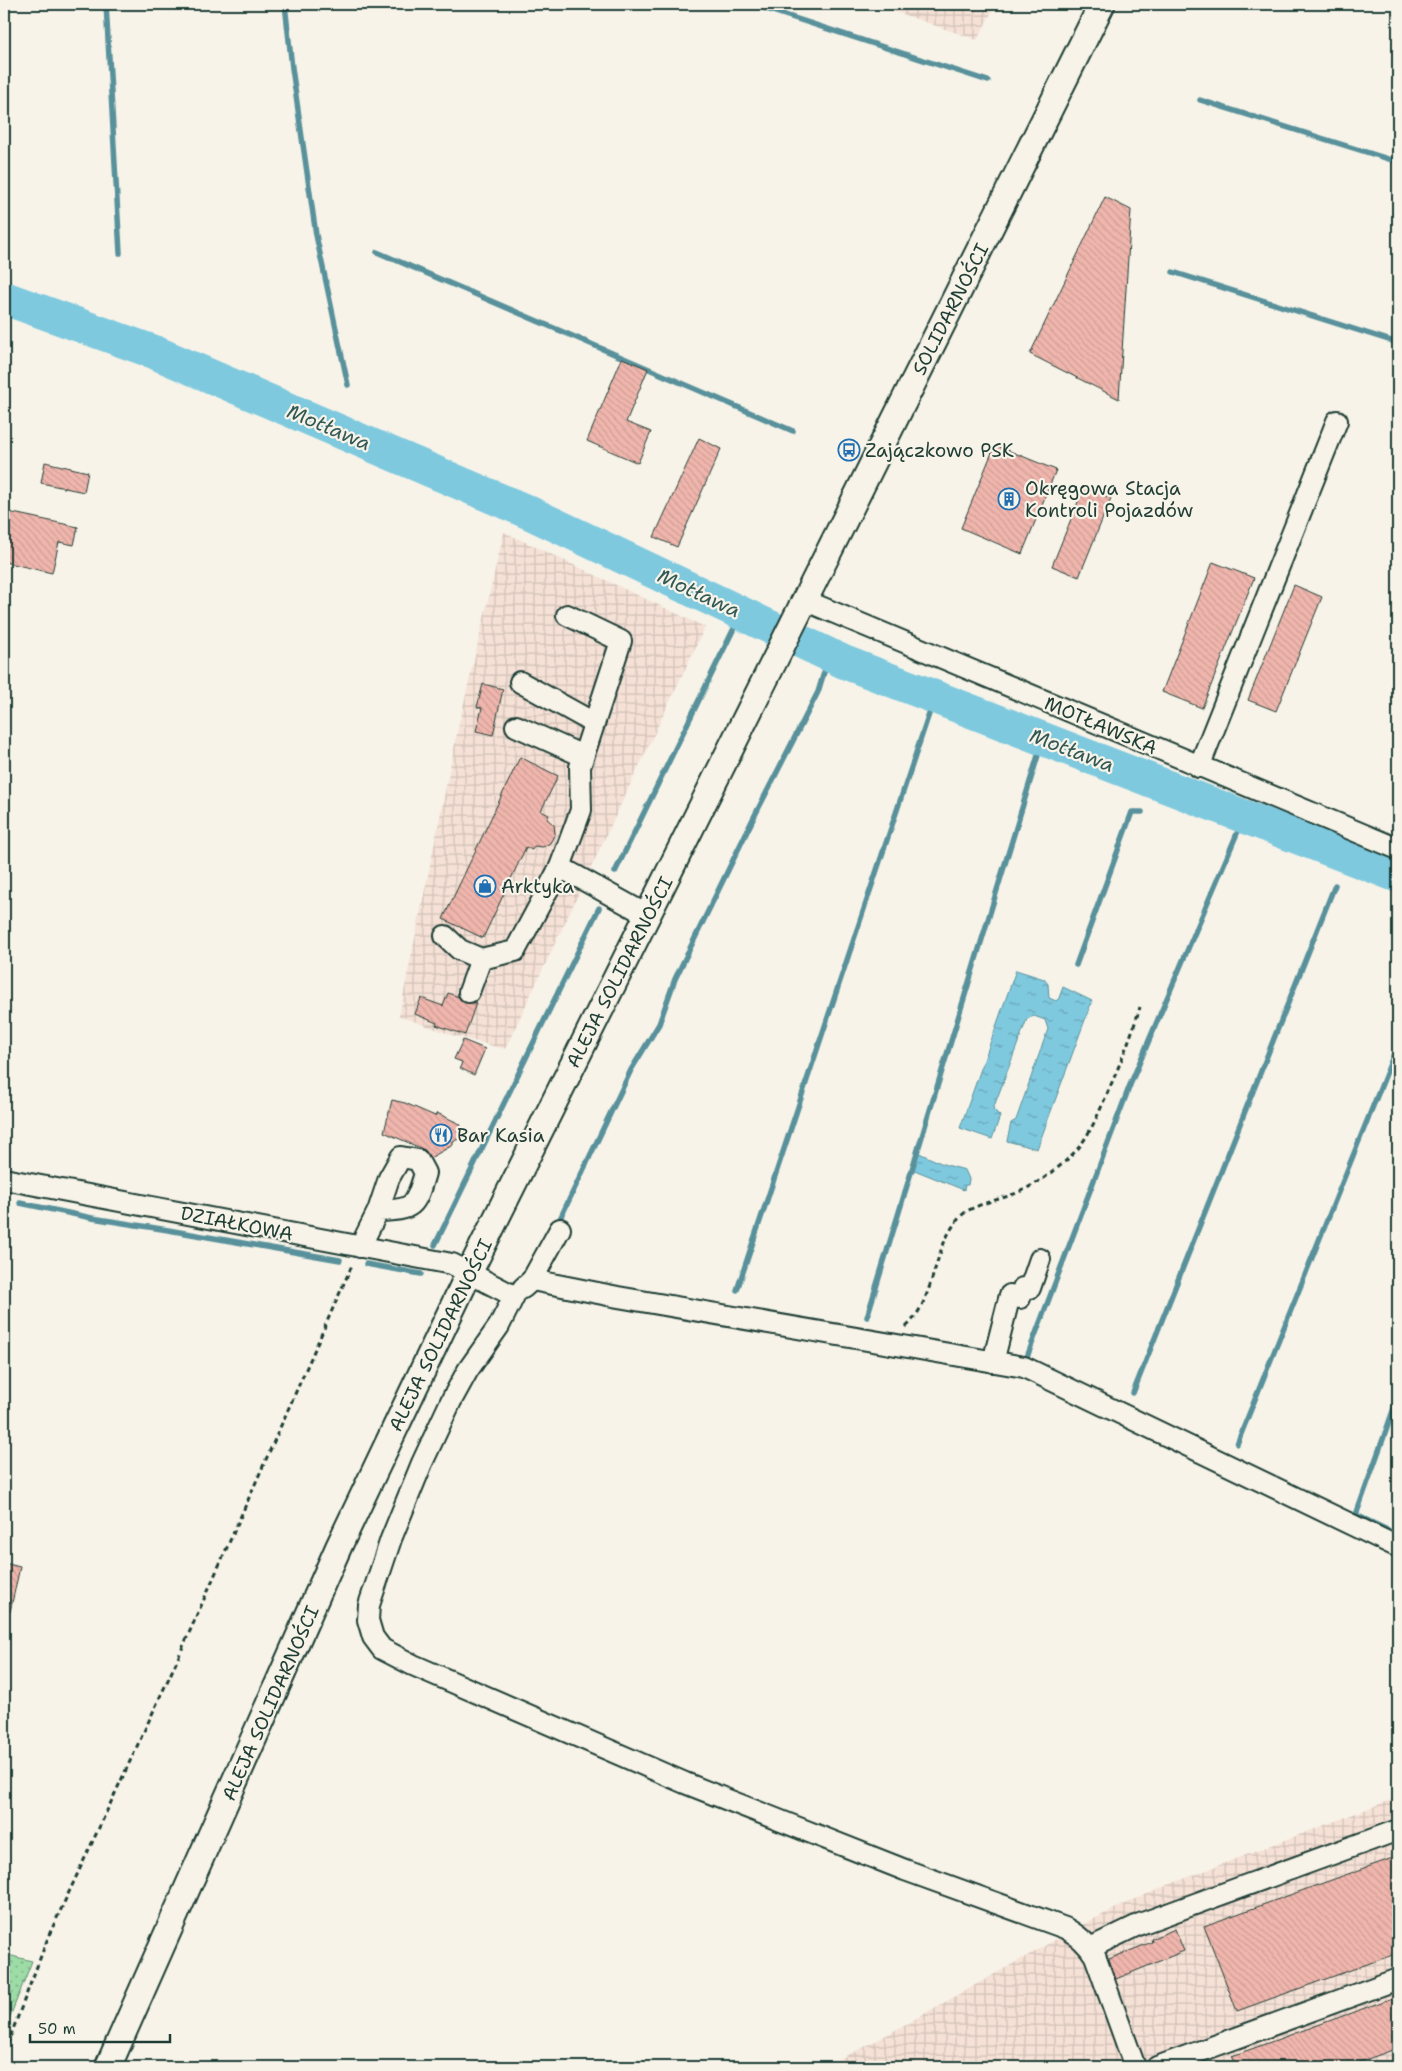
<svg xmlns="http://www.w3.org/2000/svg" width="1402" height="2071" font-family="'Shantell Sans',sans-serif">
<defs>
<pattern id="industrial-grid" width="8" height="8" patternUnits="userSpaceOnUse" patternTransform="scale(1.25)"><rect width="8" height="8" fill="#f5e1d6"/><path d="M0 4h8M4 0v8" fill="none" stroke="#d2c2b8"/></pattern>
<pattern id="garden-dots" width="8" height="8" patternUnits="userSpaceOnUse" patternTransform="scale(1.25)"><rect width="8" height="8" fill="#9ddca6"/><path d="M2 2h.1M6 6h.1" fill="none" stroke="#7fb488" stroke-width="1.8" stroke-linecap="round"/></pattern>
<pattern id="water-ripples" width="26" height="14" patternUnits="userSpaceOnUse" patternTransform="scale(1.25)"><rect width="26" height="14" fill="#7fc9df"/><path d="M2 4q2-2 4 0t4 0M15 11q2-2 4 0t4 0" fill="none" stroke="#67a4b6"/></pattern>
<pattern id="building-back-hatch" width="6" height="6" patternUnits="userSpaceOnUse" patternTransform="scale(1.25)"><rect width="6" height="6" fill="#f0b6ad"/><path d="M-1 5l2 2M0 0l6 6M5-1l2 2" fill="none" stroke="#cd9d95"/></pattern>
</defs>
<rect width="100%" height="100%" fill="#f7f3e8"/>
<filter id="ink" filterUnits="userSpaceOnUse"><feTurbulence type="fractalNoise" baseFrequency=".02" numOctaves="2"/><feDisplacementMap in="SourceGraphic" scale="10" xChannelSelector="R" yChannelSelector="G"/><feConvolveMatrix kernelMatrix="1 2 1 2 8 2 1 2 1" color-interpolation-filters="sRGB"/></filter>
<g filter="url(#ink)">
<g fill="url(#industrial-grid)">
<path d="M873 4H996L977 40Z"/>
<path d="M504 532 705 627 505 1049 458 1037 399 1016 459 724Z"/>
<path d="M1398 1797V2067H823L874 2042 1080 1926 1126 1903 1173 1883Z"/>
</g>
<path fill="url(#garden-dots)" stroke="#5e8c6d" d="M4 1954 32 1961 4 2032Z"/>
<g fill="url(#water-ripples)" stroke="#59919b">
<path d="M1016 970 1044 979 1048 984 1049 998 1056 1001 1059 998 1063 987 1092 1001 1037 1149 1007 1141 1011 1123 1016 1120 1048 1029 1045 1020 1034 1016 1027 1019 993 1109 1000 1116 992 1139 960 1128Z"/>
<path d="M917 1152 943 1164 965 1170 969 1179 968 1185H965L964 1190 912 1169Z"/>
</g>
<g fill="none" stroke-linecap="round" stroke-linejoin="round">
<g stroke="#59919b" stroke-width="5.5">
<path d="M106 4 120 253"/>
<path d="M285 4 292 68 316 235 348 385"/>
<path d="M751 4 988 81"/>
<path d="M1200 100 1398 162"/>
<path d="M377 252 793 431"/>
<path d="M1173 272 1398 343"/>
<path d="M615 872 741 614"/>
<path d="M1076 965 1132 812H1142"/>
<path d="M20 1203 92 1218 168 1230 340 1260"/>
<path d="M560 1219 631 1070 659 1024 675 979 753 819 818 692 829 656"/>
<path d="M435 1245 599 908"/>
<path d="M366 1264 421 1274"/>
<path d="M737 1290 935 696"/>
<path d="M867 1317 1043 739"/>
<path d="M1027 1357 1130 1085 1244 817"/>
<path d="M1133 1393 1335 885"/>
<path d="M1398 1397 1356 1515 1398 1535"/>
<path d="M1237 1444 1398 1044"/>
</g>
<path stroke="#7fc9df" stroke-width="34" d="M4 298 154 352 528 512 844 662 1398 876"/>
</g>
<g fill="url(#building-back-hatch)" stroke="#1f3d34">
<path d="M1105 197 1131 210 1119 399 1030 354Z"/>
<path d="M622 358 648 369 626 422 651 432 638 463 587 441Z"/>
<path d="M699 438 721 449 677 547 654 537Z"/>
<path d="M995 445 1056 470 1022 554 961 528Z"/>
<path d="M45 462 88 472 84 492 41 483Z"/>
<path d="M1084 487 1111 498 1079 577 1052 566Z"/>
<path d="M4 511 78 527 74 545 59 542 52 573 4 562Z"/>
<path d="M1213 562 1254 578 1202 708 1162 692Z"/>
<path d="M1294 585 1322 597 1276 711 1248 700Z"/>
<path d="M483 684 503 689 493 735 476 731 482 708 477 707Z"/>
<path d="M520 757 558 776 541 811 549 815 547 819 554 825 555 834 550 843 543 847 534 846 532 850 526 847 483 938 443 919Z"/>
<path d="M448 993 459 997 465 1003H476L465 1035 436 1025 437 1023 415 1014 421 998 443 1006Z"/>
<path d="M463 1040 485 1049 474 1075 460 1068 462 1062 454 1059Z"/>
<path d="M392 1100 405 1103 435 1116 437 1113 460 1124 466 1137 453 1141V1145L430 1158 425 1150 384 1132Z"/>
<path d="M4 1563 20 1567 10 1612 4 1611Z"/>
<path d="M1398 1856V1953L1237 2011 1204 1926Z"/>
<path d="M1175 1929 1184 1951 1116 1979 1109 1959 1152 1942 1151 1939Z"/>
<path d="M1398 1996V2048L1346 2067H1237L1232 2056Z"/>
</g>
<g fill="none" stroke-linecap="round" stroke-linejoin="round">
<g stroke="#1f3d34" stroke-width="24">
<g id="minor">
<path d="M804 600 1398 849"/>
<path d="M520 682 594 723"/>
<path d="M516 726 583 756"/>
<path d="M1199 767 1337 421"/>
<path d="M560 867 647 915"/>
<path d="M445 936 460 950 481 959"/>
<path d="M469 992 481 959 515 951 560 867 581 810 580 767 621 641 567 615"/>
<path d="M4 1179 452 1264 514 1296 499 1326 468 1370 451 1401 422 1463 391 1539 369 1605 368 1620 373 1637 382 1649 413 1665 685 1783 905 1870 1065 1928C1079 1936 1087 1943 1095 1956L1135 2067"/>
<path d="M360 1247 378 1211C414 1210 415 1207 425 1173L418 1160 401 1157 389 1178 378 1211"/>
<path d="M532 1280 618 1297 1024 1367 1398 1547"/>
<path d="M523 1288 532 1280 560 1229"/>
<path d="M993 1362 1010 1295 1020 1298 1023 1288H1030L1040 1259"/>
<path d="M1090 1948 1140 1924 1398 1830"/>
<path d="M1157 2067 1398 1979"/>
</g>
</g>
<g stroke="#1f3d34" stroke-width="29">
<path id="major" d="M108 2067 339 1546 469 1273 1102 4"/>
</g>
<g stroke="#1f3d34" stroke-width="3" stroke-dasharray="5 4" stroke-linecap="butt">
<path d="M906 1327C937 1298 931 1248 961 1216 973 1203 1007 1199 1023 1190 1044 1180 1065 1164 1080 1146 1091 1131 1099 1113 1106 1096 1119 1067 1131 1037 1140 1007"/>
<path d="M4 2053 49 1935 174 1667 353 1263"/>
</g>
<use href="#minor" stroke="#f7f3e8" stroke-width="20"/>
<use href="#major" stroke="#f7f3e8" stroke-width="25"/>
</g>
</g>
<defs>
<g id="bus-ring" transform="scale(1.125)"><circle r="9.5" fill="#f7f3e8" stroke="#1f6fb2" stroke-width="1.5"/><path d="M-5-6H5V4H4V6H2V4H-2V6H-4V4H-5ZM-3.5-4V0h7V-4ZM-3.5 1.2v1.5H-2V1.2ZM2 1.2v1.5H3.5V1.2Z" fill="#1f6fb2"/></g>
<g id="building-ring" transform="scale(1.125)"><circle r="9.5" fill="#f7f3e8" stroke="#1f6fb2" stroke-width="1.5"/><path d="M-4-6H4V6H1V3H-1V6H-4ZM-2.5-4.3h1.7v1.8h-1.7ZM.8-4.3h1.7v1.8H.8ZM-2.5-1h1.7V.8h-1.7ZM.8-1h1.7V.8H.8Z" fill="#1f6fb2"/></g>
<g id="shop-ring" transform="scale(1.125)"><circle r="9.5" fill="#f7f3e8" stroke="#1f6fb2" stroke-width="1.5"/><path d="M-5-2.5h2.3a2.7 3.5 0 0 1 5.4 0H5L5.5 6h-11ZM-1.5-2.5h3a1.5 2.3 0 0 0-3 0Z" fill="#1f6fb2"/></g>
<g id="restaurant-ring" transform="scale(1.125)"><circle r="9.5" fill="#f7f3e8" stroke="#1f6fb2" stroke-width="1.5"/><path d="M-5-6h1v4h1v-4h1v4h1v-4h1v5L-1.5 .5V6h-2V.5L-5-1ZM5-6V6H3V1.5H1.5Q1.5-4 5-6Z" fill="#1f6fb2"/></g>
</defs>
<g fill-rule="evenodd">
<use href="#bus-ring" x="849" y="450"/>
<use href="#building-ring" x="1009" y="499"/>
<use href="#shop-ring" x="485" y="886"/>
<use href="#restaurant-ring" x="441" y="1135"/>
</g>
<g text-anchor="middle" stroke-width="4.5" stroke-linejoin="round" paint-order="stroke">
<g font-size="19" fill="#1f3d34" stroke="#f7f3e8">
<text transform="translate(950 309) rotate(-63)" y="7">SOLIDARNOŚCI</text>
<text transform="translate(1101 725) rotate(23)" y="7">MOTŁAWSKA</text>
<text transform="translate(619 972) rotate(-63)" y="7">ALEJA SOLIDARNOŚCI</text>
<text transform="translate(237 1223) rotate(11)" y="7">DZIAŁKOWA</text>
<text transform="translate(440 1335) rotate(-64)" y="7">ALEJA SOLIDARNOŚCI</text>
<text transform="translate(270 1703) rotate(-66)" y="7">ALEJA SOLIDARNOŚCI</text>
</g>
<g font-size="19" fill="#1f3d34" stroke="#f7f3e8" text-anchor="start">
<text x="865" y="457">Zajączkowo PSK</text>
<text x="1025" y="495">Okręgowa Stacja<tspan x="1025" dy="22">Kontroli Pojazdów</tspan></text>
<text x="501" y="893">Arktyka</text>
<text x="457" y="1142">Bar Kasia</text>
</g>
<g font-size="20" font-style="italic" fill="#325956" stroke="#f7f3e8">
<text transform="translate(329 427) rotate(23)" y="7">Motława</text>
<text transform="translate(699 593) rotate(25)" y="7">Motława</text>
<text transform="translate(1072 750) rotate(21)" y="7">Motława</text>
</g>
</g>
<rect width="1402" height="2071" fill="none" stroke="#f7f3e8" stroke-width="20"/>
<rect x="10" y="10" width="1382" height="2051" fill="none" stroke="#1f3d34" stroke-width="2" filter="url(#ink)"/>
<path d="M30 2034v8h140v-8" fill="none" stroke="#1f3d34" stroke-width="2.5"/>
<text x="38" y="2034" font-size="15" fill="#1f3d34" stroke="#f7f3e8" stroke-width="4" paint-order="stroke">50 m</text>
</svg>
